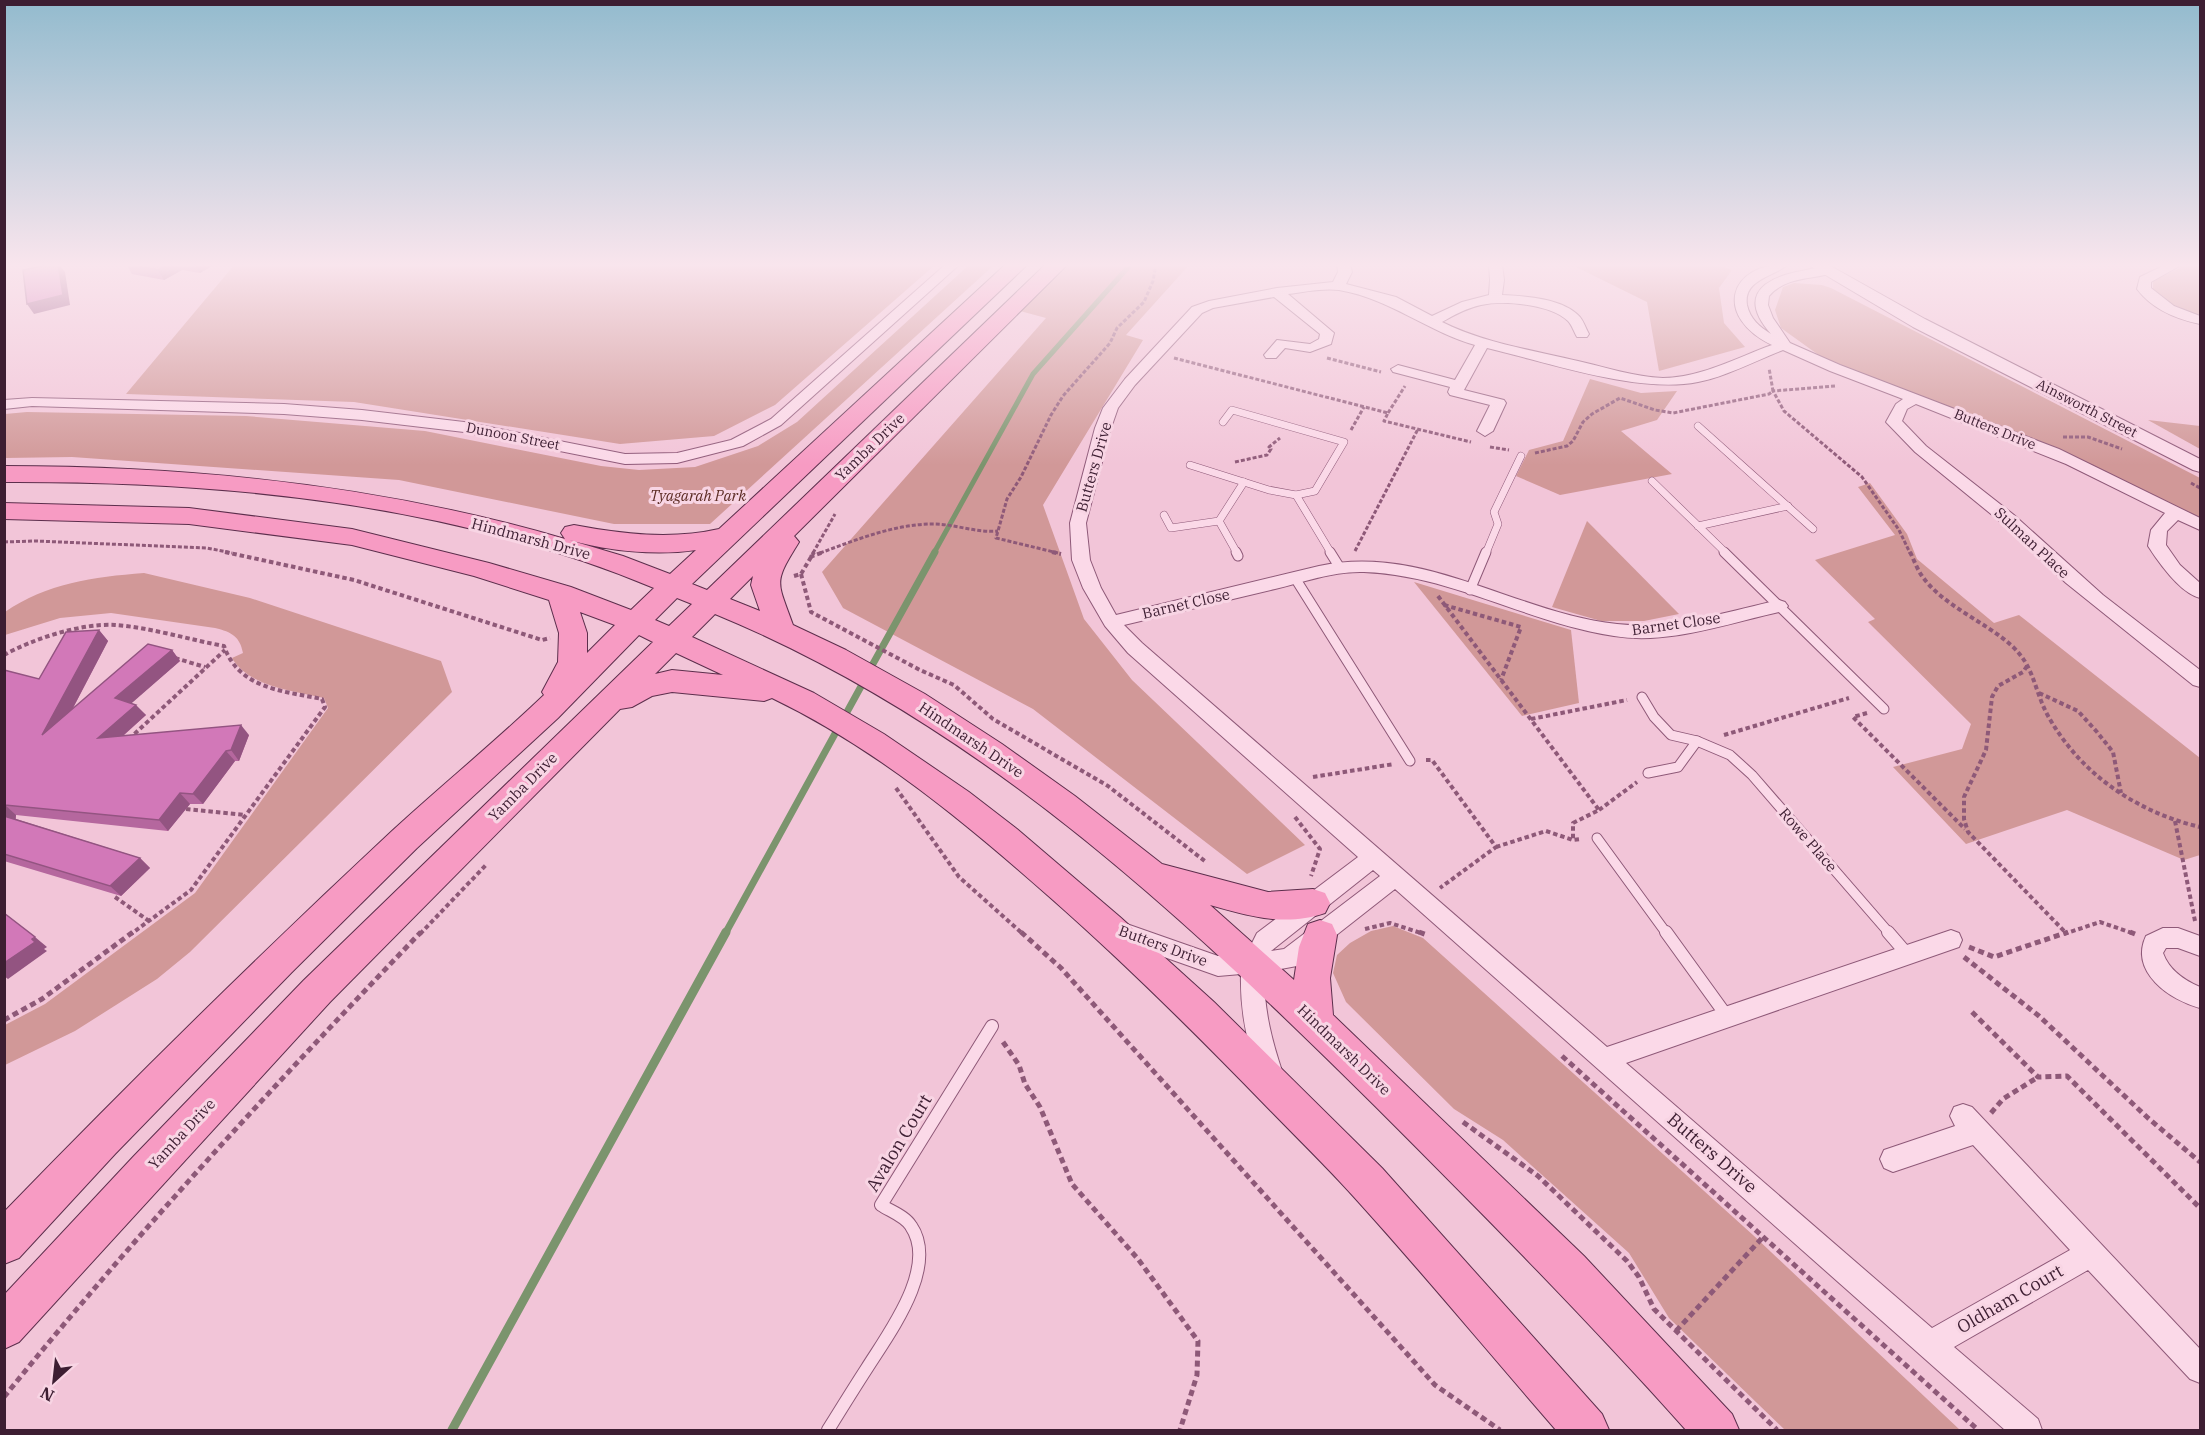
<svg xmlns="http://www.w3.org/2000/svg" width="2205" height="1435" font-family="'IBM Plex Serif',serif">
<rect width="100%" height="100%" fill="#f2c5d8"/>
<g fill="#d19898">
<path d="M235 264H936L775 405 714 436 620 444 354 402 126 394Z"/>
<path d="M970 264H995L710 524H614L399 480 72 457 5 458V414L27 412 246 416 425 431 601 466 639 470 695 467 758 446 797 422Z"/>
<path d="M1066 264H1190L1126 335 1143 340 1043 505 1084 619 1132 680 1305 845 1247 874 1033 709 843 608 822 572 1046 318 1020 311Z"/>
<path d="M1570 264H1716L1732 270 1719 288 1724 323 1745 347 1659 371 1647 302Z"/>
<path d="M2188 264H2200V316L2169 303 2153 289V281Z"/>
<path d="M1794 283 1822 285 1831 288 2200 478V518L2019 433 1886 384 1820 356 1781 328 1775 310 1783 287Z"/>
<path d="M1590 379 1641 393 1677 391 1657 420 1621 431 1672 474 1560 495 1516 476 1529 450 1563 441Z"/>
<path d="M2148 420 2200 426V449Z"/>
<path d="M1870 483 1907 534 1917 559 1994 623 2019 615 2200 758V855L2184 860 2067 810 1966 844 1893 767 1962 749 1971 724 1868 622 1875 619 1815 560 1895 535 1858 487Z"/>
<path d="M1587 521 1679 614 1644 621H1601L1552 607Z"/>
<path d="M144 573 250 598 441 661 452 692 190 952 157 979 75 1031 5 1065V1025L45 1004 195 893 328 708 324 698C294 691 249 687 232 658L243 653C240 637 232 632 215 628L111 613 60 618 5 635V612C47 583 93 577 144 573Z"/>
<path d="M1414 582 1571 630 1579 703 1522 716Z"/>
<path d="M1393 926 1423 938 1753 1235 1960 1430H1785L1669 1318 1629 1253 1503 1140 1454 1109 1346 1002 1333 973 1337 955 1350 943 1371 931Z"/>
</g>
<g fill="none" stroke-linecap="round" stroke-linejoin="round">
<path stroke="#7b946d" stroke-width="5" d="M934 553 1033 374 1131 264"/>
<g stroke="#7b946d" stroke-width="7">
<path d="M869 671 935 552"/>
<path d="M725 934 864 681"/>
</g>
<path stroke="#7b946d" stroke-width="9" d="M452 1430 726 932"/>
<g stroke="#8e5978" stroke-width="8">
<g id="service-far2">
<path d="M1223 422 1232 410 1344 442 1315 491 1296 495 1331 553"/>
<path d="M1698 426 1813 529"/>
<path d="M1190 465 1269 490 1296 495"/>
<path d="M1652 481 1726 553"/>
<path d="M1164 515 1171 528 1219 521 1244 482"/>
<path d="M1219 521 1237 553"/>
<path d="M1698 526 1788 506"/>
<path d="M1486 553 1498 524 1494 512 1521 456"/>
</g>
</g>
<g stroke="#8e5978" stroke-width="11">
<g id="service-far1">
<path d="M1236 552 1238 556"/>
<path d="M1330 552 1340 568"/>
<path d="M1724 552 1884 709"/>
<path d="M1295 578 1410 761"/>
<path d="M1470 590 1486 552"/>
<path d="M1642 697 1654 717 1671 735 1697 741 1730 755 1752 775 1890 934"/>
<path d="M1648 773 1678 767 1697 741"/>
<path d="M1597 838 1667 934"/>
</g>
</g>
<g stroke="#8e5978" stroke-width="14">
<g id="service">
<path d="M1666 932 1726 1015"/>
<path d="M1888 932 1907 954"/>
<path d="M828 1430C841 1409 854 1388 867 1368 889 1333 939 1267 911 1226 905 1216 890 1211 881 1205L992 1026"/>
</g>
</g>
<g stroke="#8e5978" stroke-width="2">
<g id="minor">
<path d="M946 264H960L781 425 743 446 677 463 625 464 464 432 362 420 284 414 32 406 4 409V400L32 398 284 404 362 410 464 422 625 454 677 453 731 440 771 419Z"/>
<path d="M1337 264H1350L1352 272 1346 284 1396 297 1432 316 1462 302 1489 295 1490 280 1489 264H1502L1504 280 1502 295C1525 296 1563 298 1580 317 1584 322 1586 329 1589 334L1587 337H1577C1574 332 1572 325 1568 321 1551 304 1503 300 1481 305 1467 308 1454 315 1442 322 1484 343 1532 350 1578 361 1605 367 1635 377 1663 378 1700 378 1738 357 1772 345 1714 317 1727 264 1788 264 1775 277 1743 279 1747 305 1750 319 1760 327 1771 334 1741 300 1757 281 1796 272 1807 270 1819 266 1830 268L1832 271 1830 274C1809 279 1784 278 1769 296L1768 305 1773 318 1790 343 1840 365 2059 449 2200 518V530L2178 520 2167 531 2166 545 2180 565 2200 583V598C2180 593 2159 563 2148 546L2151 530 2165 513 2066 464 1916 404 1907 409 1902 421 1926 446 2014 515 2103 595 2200 670V687L2193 685 2066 583 2002 523 1915 452 1886 422 1896 404 1903 399 1830 371 1783 350C1757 360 1725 377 1698 382 1638 394 1547 362 1487 348L1464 390 1504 400 1506 403 1493 431 1485 436 1477 431 1490 405 1450 395 1448 392 1450 387 1393 372 1391 369 1398 365 1455 380 1475 345C1426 331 1391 299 1339 290 1322 288 1304 292 1288 294L1334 333 1331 344 1310 352 1285 348 1276 358H1266L1264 355 1277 340 1310 344 1319 339 1320 334 1274 297 1213 308 1202 313 1135 385 1118 408 1111 428 1086 523 1090 560 1101 588 1116 615 1319 566C1423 543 1515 613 1617 624 1671 630 1726 612 1779 600L1785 602 1788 606 1785 610 1779 612C1726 624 1668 645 1614 636 1528 623 1451 575 1364 572 1333 571 1304 582 1275 589 1225 601 1174 613 1124 625L1142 643 1607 1047 1951 930 1959 933 1962 940 1959 947 1626 1063 1932 1328 2070 1250 1973 1145 1893 1172 1884 1168 1880 1159 1884 1150 1955 1126 1950 1116 1954 1107 1963 1104 1972 1107 2200 1349V1383L2190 1379 2088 1270 1954 1347 2038 1419 2042 1430H2005L1395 889 1297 966 1264 972C1264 1010 1271 1038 1283 1074L1280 1082 1271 1086 1262 1082C1247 1047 1240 1012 1241 974L1218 976 1113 939 1110 932 1113 925 1121 922 1218 956 1247 953 1257 933 1358 857 1128 653 1105 626 1083 588 1072 560 1070 523 1095 428 1103 408 1125 379 1192 307 1209 301 1277 288 1333 282 1338 272ZM1373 870 1380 876 1284 949 1271 951Z"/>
<path d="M2167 264H2183L2151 282V288L2174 306 2200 316V324C2176 319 2152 309 2137 289L2140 277Z"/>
<path d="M2163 928H2178L2200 936V956L2178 948H2166L2163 953C2169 970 2184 980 2200 987V1008C2170 1000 2129 972 2146 936Z"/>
</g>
</g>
<g stroke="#8e5978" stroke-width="2">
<path id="tertiary" d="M1807 264H1827L1925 319 2200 459V472L2193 470 1913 327Z"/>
</g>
<g stroke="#5c2e4c" stroke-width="2">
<path id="primary" d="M1006 264H1028L692 584 707 590 1046 264H1068L794 536 799 542C773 584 777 580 793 625L846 650 925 694 1002 744 1075 796 1162 864 1268 892 1313 889 1325 893 1330 903 1325 913C1285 927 1249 916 1210 905L1294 980 1299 947 1308 924 1320 920 1332 924 1337 935 1330 978 1333 1015 1584 1256 1732 1414 1739 1430H1686C1586 1318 1481 1212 1375 1106 1178 911 975 721 715 614L692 637 814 693 884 734 969 792 1017 829 1120 917 1214 1002 1382 1168 1602 1414 1609 1430H1556C1489 1353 1423 1273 1354 1197 1326 1166 1296 1137 1267 1107 1198 1036 1128 966 1053 900 967 824 876 748 772 698L764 701 672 692 652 696 632 707 620 709 330 1002 19 1342 4 1349V1295L133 1157 304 980 653 642 639 635 558 718 417 848 292 972 115 1154 19 1258 4 1264V1212C130 1082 259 955 392 831 442 785 495 742 544 695L542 692 558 662 559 633 549 600 474 576 352 545 189 524 4 519V503L189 508 352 529 489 563 571 587 631 610 654 588C451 503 223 481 4 482V466C194 466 382 485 565 539L561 533 565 527 574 525C622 534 671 540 719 529ZM569 540C609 551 655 556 696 550L670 574 623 556ZM753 576 751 585 760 611 730 599ZM677 598 692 604 669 626 655 620ZM580 612 615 625 587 653V633ZM676 653 723 675 672 670 655 674Z"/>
</g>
<g stroke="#8e5978" stroke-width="3" stroke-dasharray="4 2" stroke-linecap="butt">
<path d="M1174 358 1388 413 1384 421 1471 442"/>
<path d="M1327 358 1381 372"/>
<path d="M1835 386 1773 391 1784 411 1862 477 1899 530 1910 553"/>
<path d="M1388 413 1405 386"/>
<path d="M1351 430 1364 407"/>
<path d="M2063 437H2088L2122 449"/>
<path d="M1490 447 1509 450"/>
<path d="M1535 453 1567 446 1573 441 1583 422 1592 414 1620 398 1655 410 1673 413 1769 394 1773 391 1769 368"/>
<path d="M1235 462 1267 455 1271 449 1269 447 1280 438"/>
<path d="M2191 483 2200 488"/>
<path d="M4 542 35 541 207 548 232 553"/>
<path d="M1355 551 1418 429"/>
<path d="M813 553 835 514"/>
<path d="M820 553C856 540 894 524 933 524 955 524 976 533 998 531"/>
<path d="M1058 553 996 538 1007 499 1021 477 1051 415 1063 396 1110 343 1117 328 1144 302 1153 281 1156 264"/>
</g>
<g stroke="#8e5978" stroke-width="4" stroke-dasharray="4.5 3" stroke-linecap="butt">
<path d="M225 552 354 580 542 640 550 638"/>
<path d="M1052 552 1061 554"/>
<path d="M1910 552C1914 560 1917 569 1922 576 1943 606 1986 622 2012 646 2034 666 2034 689 2047 714 2079 773 2136 812 2200 827"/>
<path d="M810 557 824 552"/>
<path d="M801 574 811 612 920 670 954 685 993 719 1108 786 1206 862"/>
<path d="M794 576 801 574 814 552"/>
<path d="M1438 596 1599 810 1573 823V840"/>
<path d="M1444 605 1521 627 1501 680"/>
<path d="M4 655C33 639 81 623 115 625 148 627 191 640 224 646 239 689 283 691 322 699L325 707 191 890 131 934"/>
<path d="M175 658 205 667"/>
<path d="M2027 666 2023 672 1998 686 1992 697 1986 750 1964 797V819L1968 832 2066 933"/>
<path d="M2039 693 2078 711 2097 732 2113 752 2121 793"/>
<path d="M1867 713 1853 717 1965 829"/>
<path d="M1531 719 1627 700"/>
<path d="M1724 735 1849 698"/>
<path d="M129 739 225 650"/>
<path d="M1426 760H1432L1496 847 1440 888"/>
<path d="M1313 777 1394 764"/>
<path d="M896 788 959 877 1023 934"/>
<path d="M186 809 245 815"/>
<path d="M1599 810 1637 782"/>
<path d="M1295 817 1320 849 1311 876"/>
<path d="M2175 821 2195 921"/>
<path d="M1496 847 1546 831 1573 840 1581 839"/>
<path d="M115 897 149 921"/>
<path d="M1365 929 1390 923 1424 934"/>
<path d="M420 934 487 864"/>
<path d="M2064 934 2100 922 2135 934"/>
</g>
<g stroke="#8e5978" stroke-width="5" stroke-dasharray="6 4" stroke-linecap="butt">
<path d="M1021 932 1061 968 1435 1385 1500 1430"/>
<path d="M1419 932 1427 935"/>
<path d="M2130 932 2135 934"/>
<path d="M1969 947 1994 957 2068 932"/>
<path d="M1964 957 2039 1016 2148 1118 2200 1162"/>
<path d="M1972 1012 2038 1077 2067 1076 2200 1208"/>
<path d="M4 1020 42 999 133 932"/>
<path d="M1003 1042 1019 1065 1025 1084 1040 1107 1072 1184 1138 1259 1198 1341 1197 1375 1180 1430"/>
<path d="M1562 1056 1978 1430"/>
<path d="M1991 1113 2003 1099 2038 1077"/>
<path d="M1463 1122 1538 1176 1627 1261 1639 1277 1654 1309 1777 1430"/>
<path d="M1676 1331 1763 1237"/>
<path d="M4 1397C135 1235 276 1083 421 932"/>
</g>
<use href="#service-far2" stroke="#fbd9e8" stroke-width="7"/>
<use href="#service-far1" stroke="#fbd9e8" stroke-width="9"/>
<use href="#service" stroke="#fbd9e8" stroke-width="12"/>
<use href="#minor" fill="#fbd9e8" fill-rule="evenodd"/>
<use href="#tertiary" fill="#fbd9e8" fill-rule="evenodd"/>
<use href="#primary" fill="#f79bc3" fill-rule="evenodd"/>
</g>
<g fill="#b5679e">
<path d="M126 264H215L200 273 182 270 164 280 132 274Z"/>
<path d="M99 630 108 641 72 710 172 650 180 661 131 703 146 715 123 736 249 735 239 761H235L203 804H190L168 831 16 815V819L140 858 150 868 121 896 4 861V670L39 679Z"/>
</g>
<g fill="#935481">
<path d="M58 264 65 272 70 305 34 314 27 304Z"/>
<path d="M169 264H179L182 270 164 280 158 270Z"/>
<path d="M194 264H215L200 273Z"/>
<path d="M99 630 108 641 53 746 42 735Z"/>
<path d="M172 650 180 661 125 709 115 698Z"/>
<path d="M136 705 146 715 108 749 98 738Z"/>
<path d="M241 725 249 735 239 761 231 750Z"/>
<path d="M226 751 235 761 203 804 193 794Z"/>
<path d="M180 793 190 804 168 831 159 820Z"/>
<path d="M5 805 16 815 14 826 4 817Z"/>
<path d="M140 858 150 868 121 896 110 886Z"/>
<path d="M35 937 47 947 44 949 47 951 8 979 4 976V963Z"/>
</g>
<g fill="#d278b8" stroke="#935481" stroke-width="1.5">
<path d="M51 264H58L63 295 27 304 23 270Z"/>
<path d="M127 264H169L158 270Z"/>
<path d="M99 630 42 735 148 644 172 650 115 698 136 705 98 738 241 725 231 750 226 751 193 794 180 793 159 820 5 805 4 808V670L39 679 66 632Z"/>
<path d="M4 816 140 858 110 886 4 854Z"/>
<path d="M4 913 35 937 32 939 35 942 4 963Z"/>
</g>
<linearGradient id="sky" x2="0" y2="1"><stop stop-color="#93bbce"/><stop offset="0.57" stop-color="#f9e5ed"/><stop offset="1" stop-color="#f9e5ed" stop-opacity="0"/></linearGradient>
<rect width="2205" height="465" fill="url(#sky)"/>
<g text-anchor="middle" stroke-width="6" stroke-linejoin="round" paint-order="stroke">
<g font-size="14" fill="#3d1e32" stroke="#f8d5e4">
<text transform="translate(2087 408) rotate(27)" y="5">Ainsworth Street</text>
<text transform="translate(1995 429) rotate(22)" y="5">Butters Drive</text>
<text transform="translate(513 436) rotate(11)" y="5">Dunoon Street</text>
</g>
<g font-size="15" fill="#3d1e32" stroke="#f8d5e4">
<text transform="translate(870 447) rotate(-44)" y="5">Yamba Drive</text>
<text transform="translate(1094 467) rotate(-74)" y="5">Butters Drive</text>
<text transform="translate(531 539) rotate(15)" y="5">Hindmarsh Drive</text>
<text transform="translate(2032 543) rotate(43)" y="5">Sulman Place</text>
<text transform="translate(1186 604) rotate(-13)" y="5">Barnet Close</text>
<text transform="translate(1676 624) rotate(-8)" y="5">Barnet Close</text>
<text transform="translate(971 740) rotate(34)" y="5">Hindmarsh Drive</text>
<text transform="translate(523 787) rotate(-45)" y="5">Yamba Drive</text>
<text transform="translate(1808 840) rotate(49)" y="5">Rowe Place</text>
<text transform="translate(1163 946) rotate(20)" y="5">Butters Drive</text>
<text transform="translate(1344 1050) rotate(44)" y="5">Hindmarsh Drive</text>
<text transform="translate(182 1134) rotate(-47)" y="5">Yamba Drive</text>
</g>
<g font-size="15" font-style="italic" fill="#5b2b23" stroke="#f8d5e4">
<text x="698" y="501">Tyagarah Park</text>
</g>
<g font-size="18" fill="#3d1e32" stroke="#f8d5e4">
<text transform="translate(899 1143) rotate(-59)" y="6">Avalon Court</text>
<text transform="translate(1712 1153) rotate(41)" y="6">Butters Drive</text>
<text transform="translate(2010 1299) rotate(-30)" y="6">Oldham Court</text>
</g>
</g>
<rect width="2205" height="1435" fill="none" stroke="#3d1e32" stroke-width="12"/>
<g transform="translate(54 1381) rotate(207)" stroke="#f8d5e4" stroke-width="4.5" paint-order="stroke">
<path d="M0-4.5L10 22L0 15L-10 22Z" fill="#3d1e32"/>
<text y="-9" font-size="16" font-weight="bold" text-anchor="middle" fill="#3d1e32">N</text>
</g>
</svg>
